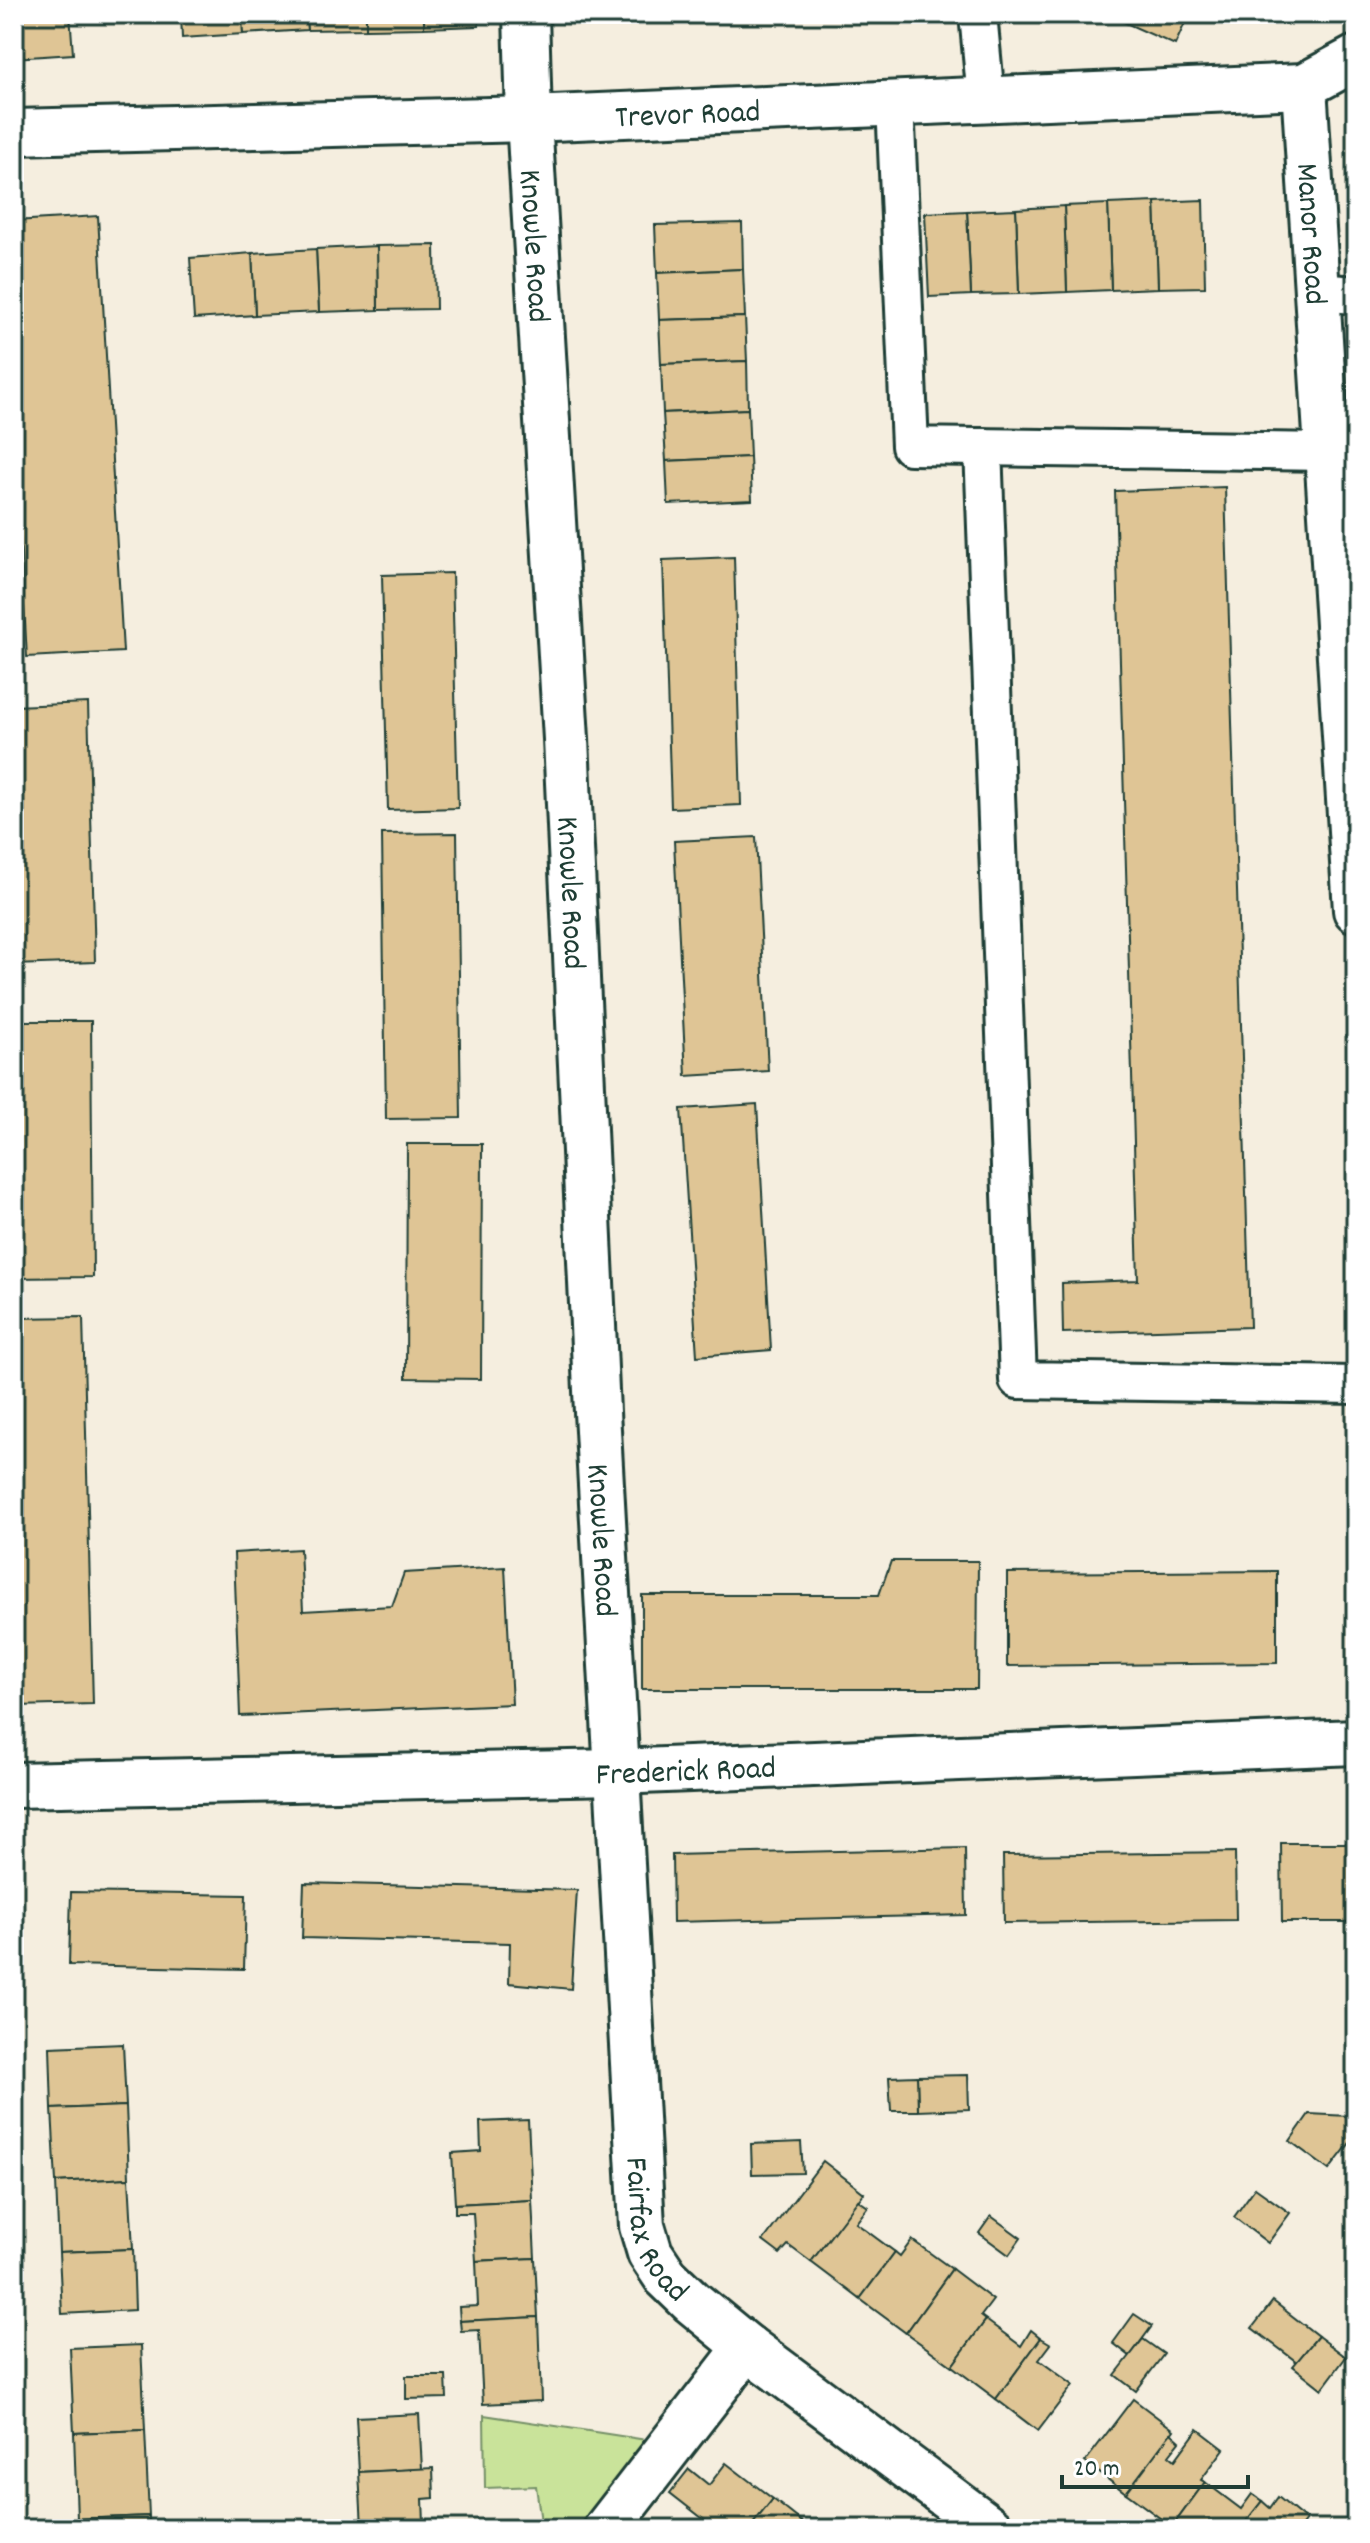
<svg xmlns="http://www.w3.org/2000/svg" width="1370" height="2543" font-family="Dekko,sans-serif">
<rect width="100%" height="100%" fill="#f5eedf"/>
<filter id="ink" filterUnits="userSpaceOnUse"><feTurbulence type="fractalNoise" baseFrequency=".0125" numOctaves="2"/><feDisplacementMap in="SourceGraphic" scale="16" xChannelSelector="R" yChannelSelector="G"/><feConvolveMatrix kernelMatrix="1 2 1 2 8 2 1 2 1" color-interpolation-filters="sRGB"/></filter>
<g filter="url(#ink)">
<path fill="#c9e39a" stroke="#749067" stroke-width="2" d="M484 2415 653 2441 585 2529H542L536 2486 485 2488Z"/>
<g fill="#dfc595" stroke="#1f3d34" stroke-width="2">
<path d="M14 14H70L73 54 14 58Z"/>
<path d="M181 14H242L243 34 182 38Z"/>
<path d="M242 14H306L307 30 243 34Z"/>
<path d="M306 14H366V29L307 30Z"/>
<path d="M366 14H424V28L366 29Z"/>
<path d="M424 14H479V26L424 28Z"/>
<path d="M1122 14H1189L1175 45 1119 20Z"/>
<path d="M1203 200 1205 287 1158 288 1155 202Z"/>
<path d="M1155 202 1158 288 1111 290 1108 204Z"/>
<path d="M1108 204 1111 290 1067 292 1064 206Z"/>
<path d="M1064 206 1067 292 1019 294 1016 209Z"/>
<path d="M1016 209 1019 294 971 295 967 211Z"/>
<path d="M967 211 971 295 929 297 925 213Z"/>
<path d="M98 216 123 652 27 657 14 431V221Z"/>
<path d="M742 223 743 269 657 273 655 225Z"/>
<path d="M435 245 436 309 378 310 377 246Z"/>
<path d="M377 246 378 310 319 312 316 249Z"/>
<path d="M316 249 319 312 255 315 252 253Z"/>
<path d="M252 253 255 315 194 319 190 258Z"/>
<path d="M743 269 745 317 659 320 657 273Z"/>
<path d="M745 317 747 361 661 364 659 320Z"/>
<path d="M747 361 748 409 663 413 661 364Z"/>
<path d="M748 409 750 457 666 461 663 413Z"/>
<path d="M750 457 752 500 668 504 666 461Z"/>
<path d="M1225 487 1250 1327 1063 1333 1062 1283 1138 1280 1115 491Z"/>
<path d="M734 557 741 805 671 808 663 560Z"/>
<path d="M452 573 458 808 388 810 382 575Z"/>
<path d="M88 703 95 962 14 965V706Z"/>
<path d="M457 833 461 1118 386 1119 382 834Z"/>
<path d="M756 837 768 1071 686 1076 674 841Z"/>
<path d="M14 1021H91L93 1277 14 1278Z"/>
<path d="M757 1104 771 1350 697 1356 681 1109Z"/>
<path d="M407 1144H482L481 1379 406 1378Z"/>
<path d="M83 1317 93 1704 17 1706 14 1579V1318Z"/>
<path d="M300 1549 303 1611 392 1606 404 1573 505 1567 512 1704 240 1716 234 1553Z"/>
<path d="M891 1561H978L977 1689H642V1595H879Z"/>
<path d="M1277 1571V1663L1007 1666V1573Z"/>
<path d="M1281 1843H1356V1922H1282Z"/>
<path d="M965 1848 966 1915 673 1922 672 1855Z"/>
<path d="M1235 1852 1236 1920 1004 1923 1003 1855Z"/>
<path d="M304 1883 577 1890 571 1989 509 1983 510 1943 302 1938Z"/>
<path d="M71 1892 246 1895 244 1969 69 1965Z"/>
<path d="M123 2044 126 2106 52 2109 50 2047Z"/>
<path d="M968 2075 969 2109 918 2111 917 2076Z"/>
<path d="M917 2076 918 2111H891L889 2077Z"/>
<path d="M126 2106 129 2178 56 2182 52 2109Z"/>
<path d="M1309 2114 1349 2116 1356 2121V2135L1329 2170 1290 2141Z"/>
<path d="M528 2120 532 2200 455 2204 452 2153 481 2151 480 2122Z"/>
<path d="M801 2142 803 2173 752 2174 751 2144Z"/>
<path d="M823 2161 864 2193 811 2262 788 2245 780 2254 763 2241Z"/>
<path d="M129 2178 133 2249 59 2252 56 2182Z"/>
<path d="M1255 2188 1290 2213 1268 2243 1234 2217Z"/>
<path d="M532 2200 535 2258 476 2261 473 2213H455V2204Z"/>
<path d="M858 2200 868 2207 856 2223 895 2252 860 2299 811 2262Z"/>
<path d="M991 2216 1021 2238 1009 2255 979 2233Z"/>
<path d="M912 2240 952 2269 906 2333 860 2299 895 2252 900 2256Z"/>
<path d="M133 2249 135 2310 62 2314 59 2252Z"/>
<path d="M535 2258 538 2317 460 2321 459 2307 478 2306 476 2261Z"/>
<path d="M952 2269 993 2300 981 2316 986 2320 952 2366 906 2333Z"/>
<path d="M1273 2301 1318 2336 1297 2362 1252 2328Z"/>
<path d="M1134 2314 1152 2326 1130 2356 1113 2343Z"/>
<path d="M538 2317 541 2401 483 2404 479 2330 461 2331 460 2321Z"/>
<path d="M986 2320 1021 2346 1031 2330 1041 2338 996 2399 952 2366Z"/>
<path d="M1318 2336 1346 2357 1322 2389 1293 2366Z"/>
<path d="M1041 2338 1051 2344 1039 2360 1073 2385 1038 2431 996 2399Z"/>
<path d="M1143 2339 1164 2354 1136 2391 1115 2375Z"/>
<path d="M141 2345 145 2430 74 2433 70 2348Z"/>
<path d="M406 2376H446L447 2398 406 2399Z"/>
<path d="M1133 2399 1174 2430 1126 2493 1085 2462Z"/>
<path d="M419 2414 422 2469 359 2472 356 2417Z"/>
<path d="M1198 2429 1224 2449 1201 2480 1205 2482 1172 2527 1126 2493 1171 2433 1180 2441 1169 2455 1175 2460Z"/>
<path d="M145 2430 149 2516 77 2519 74 2433Z"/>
<path d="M726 2463 773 2499 749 2529H716L670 2493 689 2469 709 2485Z"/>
<path d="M433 2468 434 2498 423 2499 424 2523 362 2527 359 2472Z"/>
<path d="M1205 2482 1241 2509 1252 2494 1262 2501 1240 2529H1174L1172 2527Z"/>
<path d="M1278 2497 1306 2520 1299 2529H1240L1262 2501 1270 2508Z"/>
<path d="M773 2499 811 2529H749Z"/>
<path d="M149 2516V2529H77V2519Z"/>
<path d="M424 2523 425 2529H361L362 2527Z"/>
</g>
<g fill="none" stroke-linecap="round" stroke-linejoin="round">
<g stroke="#1f3d34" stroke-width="42">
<g id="service">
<path d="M978 14 986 99"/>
<path d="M895 103 910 446 1327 452"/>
<path d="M1317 292 1356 295"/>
<path d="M983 447 1018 1380 1356 1385"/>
</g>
</g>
<g stroke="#1f3d34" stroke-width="50">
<g id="minor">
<path id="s1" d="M526 14 529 119 566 739 597 1412 642 2226 650 2253 666 2277 692 2302 747 2347 991 2529"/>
<path id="s2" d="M1304 86 1356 910"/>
<path id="s3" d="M14 132 529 119 1304 86 1356 58"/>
<path id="s4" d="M14 1785 616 1772 1356 1742"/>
<path d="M606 2529 747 2347"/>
</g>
</g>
<use href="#service" stroke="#fff" stroke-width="36"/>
<use href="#minor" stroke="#fff" stroke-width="44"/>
</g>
</g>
<g text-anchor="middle" stroke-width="7" stroke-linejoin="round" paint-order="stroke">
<g font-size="32" fill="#1f3d34" stroke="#fff">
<text dy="11" stroke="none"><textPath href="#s3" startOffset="674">Trevor Road</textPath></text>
<text dy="11" stroke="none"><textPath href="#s2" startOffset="148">Manor Road</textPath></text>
<text dy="11" stroke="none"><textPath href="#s1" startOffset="232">Knowle Road</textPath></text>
<text dy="11" stroke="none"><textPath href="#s1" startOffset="880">Knowle Road</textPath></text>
<text dy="11" stroke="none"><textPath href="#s1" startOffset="1528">Knowle Road</textPath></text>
<text dy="11" stroke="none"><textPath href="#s4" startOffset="672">Frederick Road</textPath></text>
<text dy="11" stroke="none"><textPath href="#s1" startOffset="2222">Fairfax Road</textPath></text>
</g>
</g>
<rect width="1370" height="2543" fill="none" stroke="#fff" stroke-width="48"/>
<rect x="24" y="24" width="1322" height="2495" fill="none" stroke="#1f3d34" stroke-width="3" filter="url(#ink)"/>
<path d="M1062 2475v12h186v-12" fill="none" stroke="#1f3d34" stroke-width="4"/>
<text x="1074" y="2475" font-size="24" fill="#1f3d34" stroke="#ffffff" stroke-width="6" paint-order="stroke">20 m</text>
</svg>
